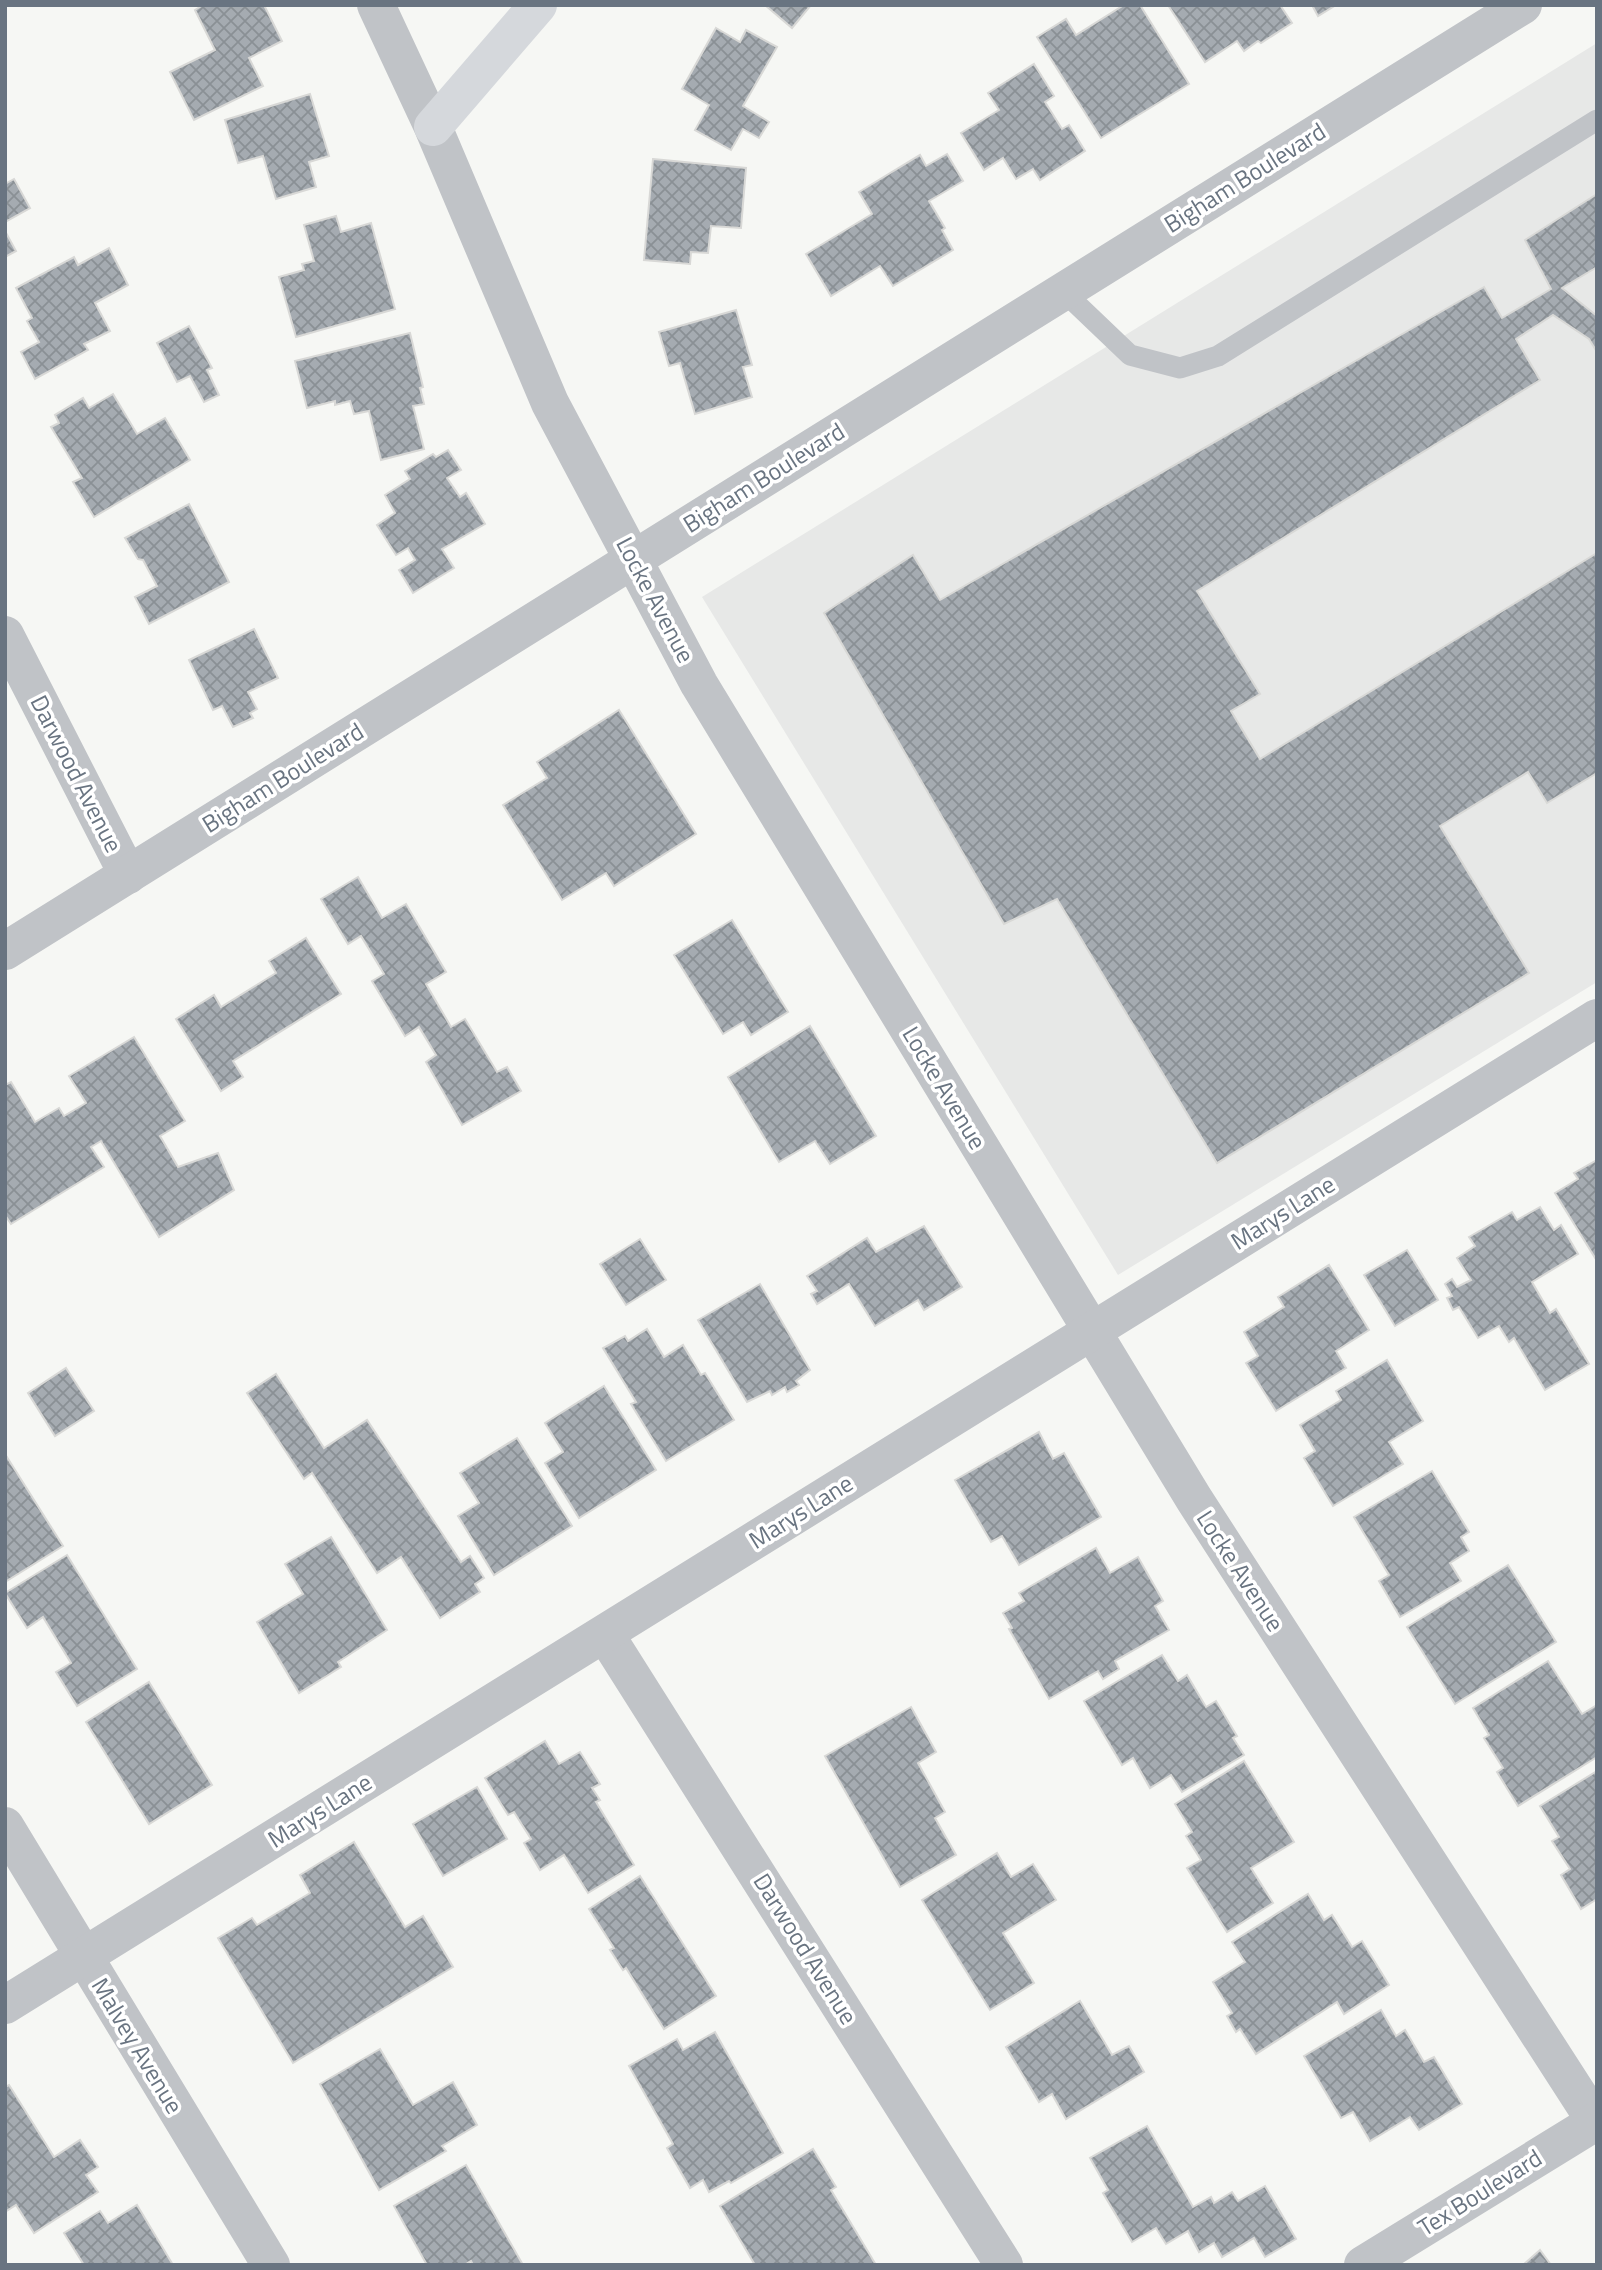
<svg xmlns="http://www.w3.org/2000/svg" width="1602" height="2270" font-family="'Titillium Web',sans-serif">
<defs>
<pattern id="building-cross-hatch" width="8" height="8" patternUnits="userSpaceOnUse" patternTransform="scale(1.75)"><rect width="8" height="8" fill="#a5abb1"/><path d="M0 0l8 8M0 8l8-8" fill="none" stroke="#8a9095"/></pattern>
</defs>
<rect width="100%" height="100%" fill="#f6f7f4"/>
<path fill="#e7e8e7" d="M1597 43V982L1118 1275 702 597Z"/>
<g fill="url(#building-cross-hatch)" stroke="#d8d8d6" stroke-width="2">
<path d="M203 5H264L282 41 249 58 263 86 194 120 170 72 215 50 195 10Z"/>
<path d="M765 5H811L792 28Z"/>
<path d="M1124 5H1140L1189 84 1101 138 1037 37 1066 19 1076 35Z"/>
<path d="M1168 5H1280L1292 23 1261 43 1258 41 1244 51 1237 41 1205 62Z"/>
<path d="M1312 5H1336L1318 16Z"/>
<path d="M716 28 740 42 746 30 777 47 743 106 769 122 759 138 743 129 731 150 695 130 709 105 682 89Z"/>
<path d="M1034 64 1054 96 1045 102 1062 129 1069 125 1085 151 1040 180 1033 169 1016 179 1003 158 984 170 961 133 999 110 988 93Z"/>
<path d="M310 94 329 156 309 162 316 187 276 199 263 156 238 163 225 120Z"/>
<path d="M947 154 963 181 929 201 945 228 942 230 953 250 893 286 880 266 831 296 806 254 872 214 859 192 920 155 926 166Z"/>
<path d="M653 159 746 168 741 228 711 226 708 253 691 252 690 264 644 260Z"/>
<path d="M14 179 30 208 5 222V184Z"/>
<path d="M1597 194V267L1562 288 1597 316V352L1589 339 1553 315 1516 339 1540 380 1197 591 1260 694 1231 711 1260 759 1597 553V773L1547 803 1528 772 1440 826 1529 973 1217 1163 1057 899 1004 924 824 613 913 555 940 600 1484 287 1502 318 1551 289 1525 240Z"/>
<path d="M336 216 341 232 371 223 395 309 296 337 279 277 304 270 302 264 314 261 304 225Z"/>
<path d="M5 231 16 251 5 257Z"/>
<path d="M109 248 128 285 95 303 110 331 84 344 88 350 35 379 21 352 39 342 27 321 32 318 16 288 74 257 78 265Z"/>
<path d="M736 310 752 365 743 367 752 397 695 414 680 363 669 366 659 332Z"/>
<path d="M189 326 212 368 207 370 219 395 204 402 190 376 177 382 157 343Z"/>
<path d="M410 333 423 387 420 388 424 404 413 406 424 449 381 460 369 411 354 414 350 401 335 405V401L307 408 295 361Z"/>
<path d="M113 394 137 434 165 418 190 460 94 517 73 482 82 478 51 427 59 423 55 415 83 398 89 408Z"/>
<path d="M448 450 461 470 447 478 460 497 466 493 485 524 442 549 454 568 413 593 399 570 415 560 408 548 396 555 377 525 395 513 385 495 410 479 405 471 433 454 436 457Z"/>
<path d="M189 504 229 582 149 624 135 597 157 586 143 560 138 559 125 538Z"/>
<path d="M254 629 278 678 248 692 257 709 250 713 253 718 233 727 222 706 213 710 189 660Z"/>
<path d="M619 710 696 834 614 886 606 873 562 900 503 805 547 778 537 762Z"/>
<path d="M358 877 382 918 406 904 446 972 426 984 451 1027 465 1019 497 1072 507 1067 521 1091 462 1125 426 1062 436 1055 419 1027 405 1036 372 981 384 974 361 936 348 944 321 899Z"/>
<path d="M732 920 788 1012 751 1035 743 1022 723 1034 674 955Z"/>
<path d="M306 938 341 994 233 1061 243 1077 221 1091 176 1019 214 995 221 1007 276 973 269 961Z"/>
<path d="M810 1026 876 1136 830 1164 815 1141 779 1162 728 1077Z"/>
<path d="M134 1037 185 1121 160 1136 178 1167 218 1153 234 1190 159 1237 101 1141 91 1147 104 1167 11 1224 5 1215V1085L11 1082 35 1122 59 1108 64 1116 86 1103 69 1076Z"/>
<path d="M1597 1160V1261L1555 1193 1578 1179 1574 1173Z"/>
<path d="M1540 1207 1554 1230 1561 1225 1578 1254 1532 1282 1550 1313 1556 1309 1589 1364 1545 1390 1514 1338 1509 1342 1499 1326 1478 1338 1459 1307 1453 1310 1447 1298 1452 1296 1445 1284 1452 1279 1457 1287 1471 1280 1457 1258 1475 1246 1469 1237 1512 1212 1517 1220Z"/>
<path d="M924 1226 962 1287 924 1310 918 1300 875 1326 849 1284 817 1304 811 1294 817 1291 807 1276 867 1238 876 1252Z"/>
<path d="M640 1239 666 1280 626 1305 600 1264Z"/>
<path d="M1407 1250 1438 1300 1395 1326 1364 1275Z"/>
<path d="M1329 1265 1369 1330 1336 1351 1346 1368 1276 1411 1246 1363 1258 1356 1244 1332 1284 1307 1278 1297Z"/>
<path d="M760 1284 810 1370 796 1381 799 1385 787 1392 785 1387 772 1395 770 1391 747 1402 698 1320Z"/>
<path d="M647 1329 664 1357 683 1345 701 1375 705 1373 734 1420 666 1461 631 1404 636 1402 603 1348 625 1336 628 1341Z"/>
<path d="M1387 1360 1423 1421 1389 1442 1403 1464 1333 1506 1304 1458 1315 1451 1300 1425 1341 1400 1336 1391Z"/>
<path d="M66 1368 94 1411 55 1436 28 1393Z"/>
<path d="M276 1374 324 1448 367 1420 461 1562 470 1556 484 1578 475 1584 480 1592 440 1618 401 1557 377 1573 312 1473 304 1479 247 1393Z"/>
<path d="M604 1386 656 1470 579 1518 545 1463 563 1452 545 1423Z"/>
<path d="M1039 1432 1053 1459 1064 1453 1101 1517 1019 1565 1002 1536 991 1542 955 1480Z"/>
<path d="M517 1438 572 1526 494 1575 458 1516 479 1503 460 1473Z"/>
<path d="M5 1454 63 1546 5 1582Z"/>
<path d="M1432 1471 1469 1532 1461 1537 1469 1551 1450 1563 1461 1581 1400 1617 1379 1581 1389 1575 1354 1517Z"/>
<path d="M331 1537 387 1630 338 1662 341 1667 299 1693 257 1622 303 1594 285 1564Z"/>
<path d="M1096 1548 1110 1573 1138 1557 1163 1601 1155 1606 1169 1630 1115 1661 1119 1669 1103 1679 1098 1671 1049 1699 1009 1629 1012 1628 1003 1613 1024 1601 1019 1593Z"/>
<path d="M67 1555 137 1669 77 1706 56 1672 71 1663 43 1617 27 1628 5 1593Z"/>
<path d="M1508 1565 1556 1642 1455 1704 1407 1627Z"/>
<path d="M1162 1655 1178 1681 1187 1675 1206 1707 1216 1701 1237 1736 1233 1738 1244 1755 1182 1792 1171 1775 1150 1788 1133 1758 1122 1765 1084 1701Z"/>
<path d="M1548 1661 1582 1714 1597 1705V1757L1518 1806 1497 1772 1503 1768 1484 1738 1489 1735 1473 1708Z"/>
<path d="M149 1682 212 1785 149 1824 86 1722Z"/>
<path d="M911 1707 936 1752 918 1763 945 1812 935 1818 956 1855 900 1887 825 1756Z"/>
<path d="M545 1741 559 1764 580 1752 600 1784 592 1788 600 1800 596 1802 634 1865 588 1893 564 1855 540 1870 524 1843 531 1839 514 1812 508 1815 485 1778Z"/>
<path d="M1244 1761 1294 1842 1251 1868 1273 1903 1227 1932 1187 1868 1201 1860 1186 1836 1192 1832 1175 1804Z"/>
<path d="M1597 1771V1899L1581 1909 1561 1875 1570 1869 1552 1841 1559 1837 1540 1806Z"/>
<path d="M477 1787 507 1839 443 1876 413 1824Z"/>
<path d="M354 1842 405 1927 423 1916 453 1967 293 2063 218 1938 252 1918 257 1925 310 1893 300 1875Z"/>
<path d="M997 1853 1011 1877 1033 1864 1056 1900 1003 1933 1034 1983 990 2010 922 1900Z"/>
<path d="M640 1876 716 1996 664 2029 626 1968 623 1970 610 1950 614 1948 589 1909Z"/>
<path d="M1308 1894 1324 1920 1332 1915 1352 1947 1362 1941 1389 1985 1344 2014 1337 2002 1256 2054 1240 2029 1236 2032 1227 2016 1232 2013 1213 1982 1245 1962 1232 1942Z"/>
<path d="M1080 2001 1112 2055 1129 2046 1144 2072 1066 2119 1052 2094 1039 2102 1006 2047Z"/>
<path d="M1381 2010 1396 2036 1405 2030 1424 2062 1434 2057 1462 2104 1419 2130 1410 2117 1370 2141 1353 2112 1341 2118 1304 2056Z"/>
<path d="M715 2032 783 2153 731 2183 729 2181 709 2192 703 2180 690 2188 667 2148 673 2144 629 2066 677 2039 683 2050Z"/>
<path d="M380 2049 413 2105 453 2082 477 2125 442 2146 446 2151 379 2190 320 2084Z"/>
<path d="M9 2085 54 2157 80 2140 98 2167 86 2175 98 2192 34 2233 16 2205 5 2212V2087Z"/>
<path d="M1147 2126 1193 2207 1211 2197 1214 2203 1232 2192 1238 2201 1265 2186 1296 2239 1265 2257 1254 2238 1222 2257 1214 2243 1199 2252 1188 2231 1166 2244 1156 2228 1132 2242 1103 2193 1108 2190 1090 2158Z"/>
<path d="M813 2149 836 2187 831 2190 876 2265H755L720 2206Z"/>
<path d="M466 2165 523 2265H473L471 2261 464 2265H427L394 2206Z"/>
<path d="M137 2205 173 2265H84L64 2233 100 2211 108 2223Z"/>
<path d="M1540 2250 1551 2265H1523Z"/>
</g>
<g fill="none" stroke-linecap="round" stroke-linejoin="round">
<path stroke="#c0c3c7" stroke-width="21" d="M1064 292 1130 355 1180 368 1218 356 1597 120"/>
<g stroke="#c0c3c7" stroke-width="38">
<path d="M376 5 433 127 550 403 699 684 1194 1499 1597 2124"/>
<path d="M5 635 128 875"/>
<path d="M5 951 1523 5"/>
<path d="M605 1634 1004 2265"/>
<path d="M5 1826 271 2265"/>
<path d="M5 2005 1597 1018"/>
<path d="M1363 2265 1597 2121"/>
</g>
<path stroke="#d5d8dc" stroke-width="38" d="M433 127 538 5"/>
</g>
<g text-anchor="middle" stroke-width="7" stroke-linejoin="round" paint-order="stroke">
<g font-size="24" fill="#697481" stroke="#fff">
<text transform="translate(1245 178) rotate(-32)" y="8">Bigham Boulevard</text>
<text transform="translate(764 478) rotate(-32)" y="8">Bigham Boulevard</text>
<text transform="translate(655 600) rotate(62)" y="8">Locke Avenue</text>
<text transform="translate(76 774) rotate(63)" y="8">Darwood Avenue</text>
<text transform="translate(283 778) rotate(-32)" y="8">Bigham Boulevard</text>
<text transform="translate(944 1088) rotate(59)" y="8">Locke Avenue</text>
<text transform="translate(1283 1213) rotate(-32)" y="8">Marys Lane</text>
<text transform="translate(801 1512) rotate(-32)" y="8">Marys Lane</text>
<text transform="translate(1240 1571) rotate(57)" y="8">Locke Avenue</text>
<text transform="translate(320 1811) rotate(-32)" y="8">Marys Lane</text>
<text transform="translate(805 1949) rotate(58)" y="8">Darwood Avenue</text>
<text transform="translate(137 2046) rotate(59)" y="8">Malvey Avenue</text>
<text transform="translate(1480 2193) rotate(-32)" y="8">Tex Boulevard</text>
</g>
</g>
<rect width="1602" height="2270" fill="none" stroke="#697481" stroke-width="14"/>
</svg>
